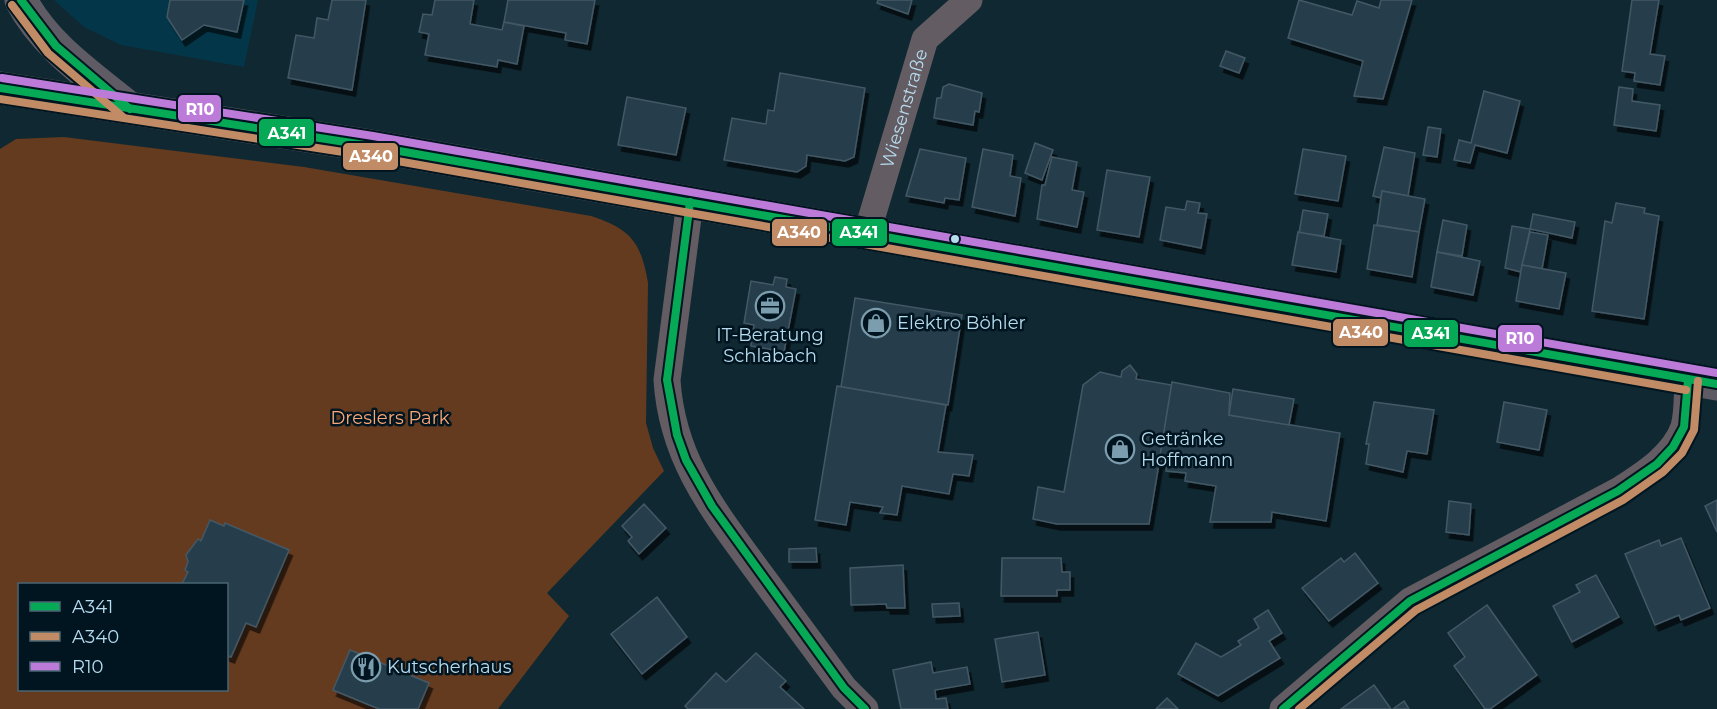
<svg xmlns="http://www.w3.org/2000/svg" width="1717" height="709" font-family="Montserrat,sans-serif">
<defs>
<filter id="shadow"><feDropShadow dx="3.5" dy="6" stdDeviation="0" flood-color="#0009"/></filter>
</defs>
<rect width="100%" height="100%" fill="#0f2831"/>
<path fill="#043649" d="M54 0H258L244 67 121 45 84 27Z"/>
<path fill="#653b20" fill-rule="evenodd" d="M64 137 304 167 591 216C630 229 641 241 648 283L646 423 653 448 664 471 547 593 569 616 498 709H0V149L16 139ZM20 584H226V690H20Z"/>
<g fill="#283e4c" stroke="#435865" stroke-width="1.5" filter="url(#shadow)">
<path d="M170 0H244L237 32 204 25 182 40 167 17Z"/>
<path d="M332 0H366L352 90 288 78 296 35 314 38 317 18 328 20Z"/>
<path d="M435 0H474L470 24 502 30 504 22 524 26 517 64 498 60 497 67 425 55 429 34 419 32 423 14 432 15Z"/>
<path d="M508 0H595L587 44 565 40 566 33 504 22Z"/>
<path d="M878 0H912L908 14 877 3Z"/>
<path d="M1299 0 1352 15 1357 1 1379 8 1381 0H1412L1383 99 1354 96 1363 61 1288 38Z"/>
<path d="M1632 0H1659L1650 54 1665 56 1660 85 1634 81 1635 73 1622 71Z"/>
<path d="M1226 51 1245 58 1239 73 1220 66Z"/>
<path d="M780 73 865 88 854 157 845 161 807 155 806 166 797 172 724 160 732 118 766 124 768 110 774 111Z"/>
<path d="M949 84 982 93 979 112 975 111 973 125 934 118 937 98H941L943 87Z"/>
<path d="M1619 87 1633 89 1632 101 1660 105 1656 131 1614 125Z"/>
<path d="M1484 91 1520 101 1507 153 1475 145 1470 163 1454 160 1459 140 1471 143Z"/>
<path d="M627 97 686 108 676 155 618 145Z"/>
<path d="M1428 127 1441 129 1437 157 1423 155Z"/>
<path d="M1035 143 1053 150 1042 180 1025 173Z"/>
<path d="M1384 147 1415 153 1408 196 1382 191 1381 198 1373 196Z"/>
<path d="M920 149 966 158 959 200 945 198 944 203 906 196Z"/>
<path d="M983 149 1013 155 1010 176 1021 178 1015 216 972 207Z"/>
<path d="M1303 149 1346 156 1338 201 1295 194Z"/>
<path d="M1052 157 1077 162 1072 190 1084 192 1077 227 1037 219 1042 185H1045Z"/>
<path d="M1107 170 1150 177 1139 237 1097 230Z"/>
<path d="M1382 191 1425 199 1419 232 1377 225Z"/>
<path d="M1187 201 1200 203 1198 213 1207 214 1201 248 1160 240 1166 207 1185 210Z"/>
<path d="M1616 203 1645 208 1644 213 1659 216 1644 319 1592 311 1605 221 1612 223Z"/>
<path d="M1303 210 1328 214 1324 236 1299 233Z"/>
<path d="M1533 214 1575 222 1572 238 1530 229Z"/>
<path d="M1443 220 1467 225 1462 256 1437 252Z"/>
<path d="M1374 225 1419 232 1412 277 1367 269Z"/>
<path d="M1512 226 1530 229 1521 272 1505 268Z"/>
<path d="M1298 232 1341 240 1336 272 1292 265Z"/>
<path d="M1530 232 1548 235 1542 269 1522 265Z"/>
<path d="M1437 252 1480 261 1473 295 1431 287Z"/>
<path d="M1522 265 1566 273 1559 309 1516 301Z"/>
<path d="M775 277 787 279 786 287 796 289 784 352 751 346 754 325 744 323 751 281 773 285Z"/>
<path d="M855 298 962 315 948 405 841 387Z"/>
<path d="M1130 365 1137 374 1136 379 1172 385 1149 524H1057L1033 519 1038 487 1064 492 1083 385 1100 372 1121 377 1122 371Z"/>
<path d="M1172 382 1230 393 1229 415 1340 433 1326 521 1272 512 1271 522H1210L1216 486 1185 481 1186 473 1166 471 1167 464 1159 462Z"/>
<path d="M837 386 946 405 938 452 973 455 969 476 953 474 949 494 902 486 897 515 880 513 883 507 850 502 846 525 815 520Z"/>
<path d="M1233 389 1294 399 1289 425 1229 415Z"/>
<path d="M1374 402 1434 410 1427 454 1407 451 1403 472 1366 464 1369 444H1366Z"/>
<path d="M1504 402 1547 410 1539 450 1497 442Z"/>
<path d="M1717 500V532L1705 506Z"/>
<path d="M1449 501 1471 504 1469 535 1446 532Z"/>
<path d="M644 504 666 528 639 554 628 541 632 537 622 526Z"/>
<path d="M210 520 224 526 225 523 289 550 256 627 246 623 231 657 226 655V584H182L188 572 185 570 188 562 186 555 198 539 201 541Z"/>
<path d="M1681 538 1710 608 1681 620 1679 615 1655 625 1625 554 1659 540 1661 546Z"/>
<path d="M816 548 817 562H789V549Z"/>
<path d="M1355 553 1378 583 1329 621 1302 588 1341 558 1344 562Z"/>
<path d="M1002 558H1061L1062 572H1070V590H1057V596H1001Z"/>
<path d="M903 565 905 608H887L886 604 851 605 850 568Z"/>
<path d="M1596 575 1619 617 1572 642 1553 606 1580 592 1576 585Z"/>
<path d="M657 597 687 637 642 674 611 634Z"/>
<path d="M959 603 960 616 933 617 932 604Z"/>
<path d="M1487 605 1537 675 1490 709H1485L1454 666 1465 657 1448 633Z"/>
<path d="M1268 610 1282 633 1269 641 1280 658 1218 696 1178 674 1196 643 1221 657 1241 645 1238 641 1259 628 1254 619Z"/>
<path d="M1038 632 1045 675 1002 682 995 639Z"/>
<path d="M350 650 429 683 418 709H379L333 690Z"/>
<path d="M756 653 786 681 780 687 804 709H688L685 706 716 673 726 682Z"/>
<path d="M931 662 933 673 967 667 970 684 935 690 936 699 946 698 948 709H901L893 670Z"/>
<path d="M1374 685 1391 709H1341Z"/>
<path d="M1167 698 1178 709H1156Z"/>
<path d="M1404 701 1409 709H1393Z"/>
</g>
<g fill="none" stroke-linecap="round" stroke-linejoin="round">
<g stroke="#635c62" stroke-width="27">
<path d="M690 202 667 380C672 460 714 511 760 574 788 612 816 650 844 688L865 709"/>
<path id="s1" d="M867 233 925 39 969 0"/>
<path d="M1283 709 1410 601 1618 491C1643 475 1674 456 1684 427 1688 412 1687 394 1688 380"/>
</g>
<g stroke="#5e5b64" stroke-width="33">
<path d="M21 0C44 45 90 76 128 107"/>
<path d="M0 88 371 146 1717 384"/>
</g>
<g stroke="#001520" stroke-width="12">
<g id="bus-1">
<path d="M21 0 56 46 130 109"/>
<path d="M0 88 371 146 1717 384"/>
<path d="M690 202 667 380 677 435 686 460 712 506 844 688 865 709"/>
<path d="M1283 709 1410 601 1618 491 1657 464 1673 447 1684 427 1688 380"/>
</g>
</g>
<g stroke="#001520" stroke-width="12">
<g id="bus-2">
<path d="M12 5 48 53 123 117"/>
<path d="M0 99 369 156 1686 390"/>
<path d="M1299 709 1416 610 1623 500 1663 472 1682 453 1694 430 1698 381"/>
</g>
</g>
<g stroke="#001520" stroke-width="12">
<path id="bus-3" d="M2 78 373 136 1717 373"/>
</g>
<use href="#bus-1" stroke="#06aa56" stroke-width="8"/>
<use href="#bus-2" stroke="#c18c65" stroke-width="8"/>
<use href="#bus-3" stroke="#bd7bd9" stroke-width="8"/>
</g>
<defs>
<g id="office-ring" transform="scale(1.5)"><circle r="9.5" fill="#001520" stroke="#7c9dad" stroke-width="1.5"/><path d="M-6-3h4V-5.5h4V-3h4V5H-6ZM-1-4.5V-3h2v-1.5ZM-6 0V1H6V0Z" fill="#7c9dad"/></g>
<g id="shop-ring" transform="scale(1.5)"><circle r="9.5" fill="#001520" stroke="#7c9dad" stroke-width="1.5"/><path d="M-5-2.5h2.3a2.7 3.5 0 0 1 5.4 0H5L5.5 6h-11ZM-1.5-2.5h3a1.5 2.3 0 0 0-3 0Z" fill="#7c9dad"/></g>
<g id="restaurant-ring" transform="scale(1.5)"><circle r="9.5" fill="#001520" stroke="#7c9dad" stroke-width="1.5"/><path d="M-5-6h1v4h1v-4h1v4h1v-4h1v5L-1.5 .5V6h-2V.5L-5-1ZM5-6V6H3V1.5H1.5Q1.5-4 5-6Z" fill="#7c9dad"/></g>
</defs>
<g fill-rule="evenodd">
<use href="#office-ring" x="770" y="306"/>
<use href="#shop-ring" x="876" y="323"/>
<use href="#shop-ring" x="1120" y="449"/>
<use href="#restaurant-ring" x="366" y="667"/>
</g>
<circle fill="#b7dcf0" stroke="#001520" stroke-width="2" cx="955" cy="239" r="5"/>
<g text-anchor="middle" stroke-width="5" stroke-linejoin="round" paint-order="stroke">
<g font-size="18" fill="#b7dcf0" stroke="#001520">
<text dy="6" stroke="none"><textPath href="#s1" startOffset="130">Wiesenstraße</textPath></text>
</g>
<g font-size="18" fill="#b7dcf0" stroke="#001520" text-anchor="start">
<text x="897" y="329">Elektro Böhler</text>
<text x="770" y="341" text-anchor="middle">IT-Beratung<tspan x="770" dy="21">Schlabach</tspan></text>
<text x="1141" y="445">Getränke<tspan x="1141" dy="21">Hoffmann</tspan></text>
<text x="387" y="673">Kutscherhaus</text>
</g>
<g font-size="18" fill="#fca775" stroke="#001520">
<text x="390" y="424">Dreslers Park</text>
</g>
</g>
<g stroke="#001520" stroke-width="2">
<rect x="177" y="94" width="45" height="29" rx="6" fill="#bd7bd9"/>
<rect x="258" y="118" width="57" height="29" rx="6" fill="#06aa56"/>
<rect x="342" y="142" width="57" height="29" rx="6" fill="#c18c65"/>
<rect x="831" y="218" width="57" height="29" rx="6" fill="#06aa56"/>
<rect x="771" y="218" width="57" height="29" rx="6" fill="#c18c65"/>
<rect x="1332" y="318" width="57" height="29" rx="6" fill="#c18c65"/>
<rect x="1403" y="319" width="56" height="29" rx="6" fill="#06aa56"/>
<rect x="1497" y="324" width="46" height="29" rx="6" fill="#bd7bd9"/>
</g>
<g font-size="16" text-anchor="middle" font-weight="bold" fill="#fff">
<text x="200" y="115">R10</text>
<text x="287" y="139">A341</text>
<text x="371" y="162">A340</text>
<text x="859" y="238">A341</text>
<text x="799" y="238">A340</text>
<text x="1361" y="338">A340</text>
<text x="1431" y="339">A341</text>
<text x="1520" y="344">R10</text>
</g>
<rect x="18" y="583" width="210" height="108" fill="#001520" stroke="#496573" stroke-width="1.5"/>
<rect x="30" y="602" width="30" height="9" fill="#06aa56" stroke="#496573" stroke-width="1.5"/>
<text x="72" y="613" font-size="18" fill="#b7dcf0">A341</text>
<rect x="30" y="632" width="30" height="9" fill="#c18c65" stroke="#496573" stroke-width="1.5"/>
<text x="72" y="643" font-size="18" fill="#b7dcf0">A340</text>
<rect x="30" y="662" width="30" height="9" fill="#bd7bd9" stroke="#496573" stroke-width="1.5"/>
<text x="72" y="673" font-size="18" fill="#b7dcf0">R10</text>
</svg>
